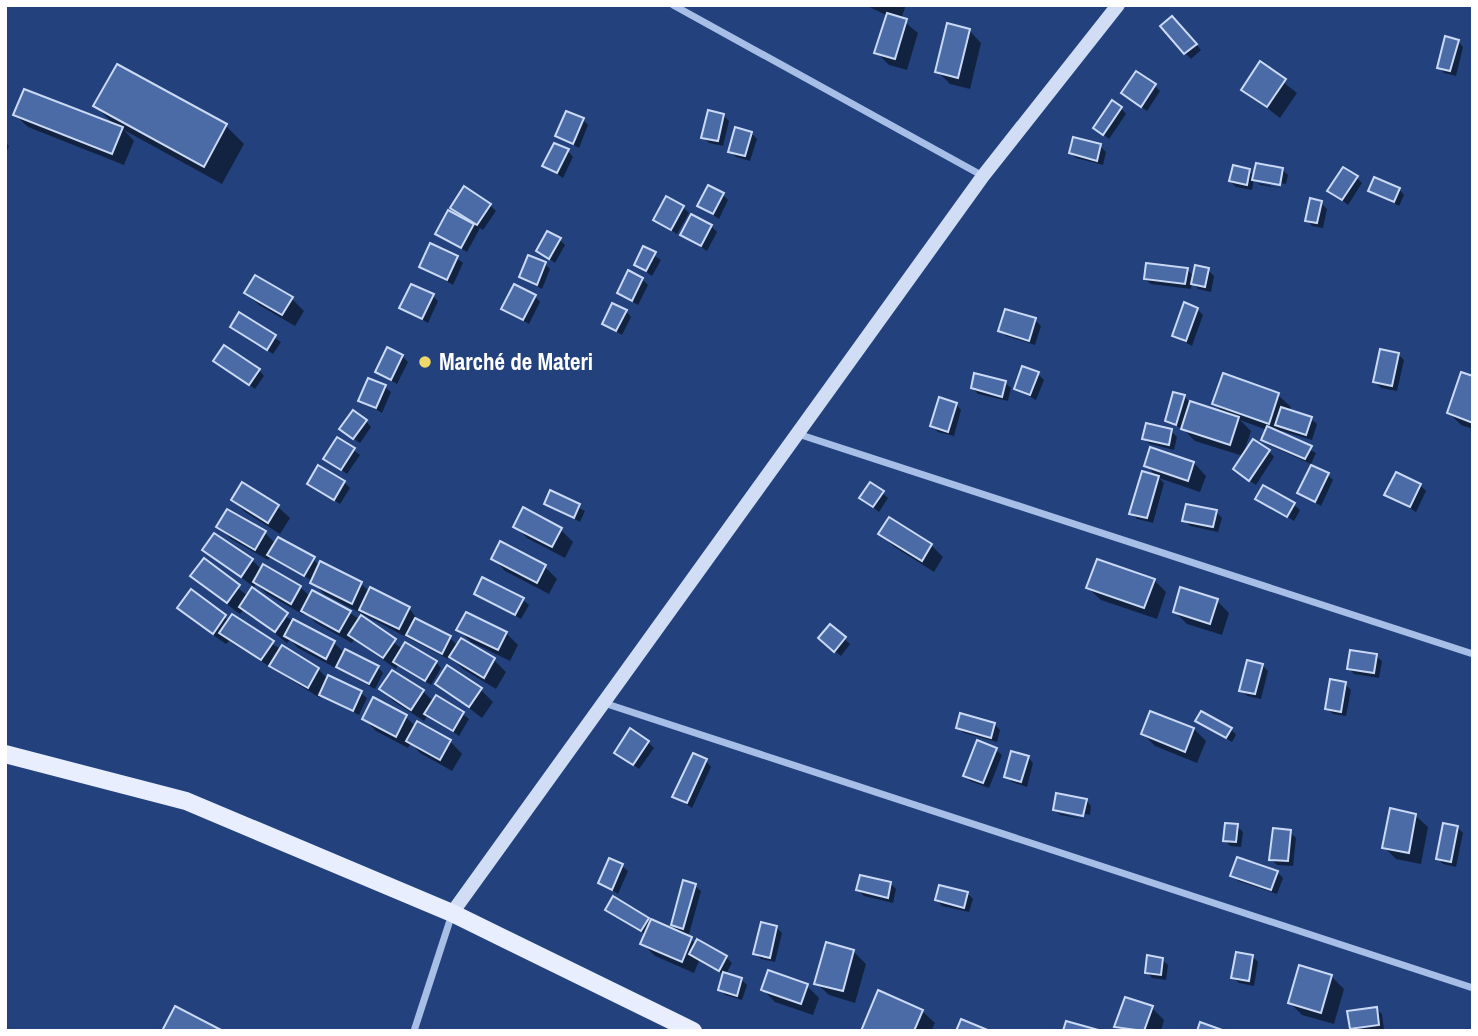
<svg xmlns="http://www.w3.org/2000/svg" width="1478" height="1036" font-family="'Archivo Narrow',sans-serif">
<rect width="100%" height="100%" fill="#23427d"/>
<g fill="#0007">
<path d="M865 5H906L901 19 918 33 907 70 889 65 876 52 888 16Z"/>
<path d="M1178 23 1201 50 1191 59 1185 53Z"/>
<path d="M969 30 981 43 970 89 950 84 937 71Z"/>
<path d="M1458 41 1463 47 1456 76 1444 73 1439 67Z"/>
<path d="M1260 64 1297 93 1280 118 1243 89Z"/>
<path d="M1155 86 1160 91 1147 111 1123 93Z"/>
<path d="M95 106 226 126 244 144 222 184 124 130 134 141 124 165 28 127 15 115 116 126Z"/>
<path d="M1121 108 1126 114 1109 139 1095 128Z"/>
<path d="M723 115 729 121 723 146 709 143 703 137Z"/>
<path d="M583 120 588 125 579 148 558 136Z"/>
<path d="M751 133 757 139 750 161 736 157 730 151Z"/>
<path d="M5 142 9 146 5 155Z"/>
<path d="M1100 146 1106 152 1103 165 1076 158 1071 153Z"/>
<path d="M568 151 573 157 563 178 545 166Z"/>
<path d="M1282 169 1288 175 1286 184 1258 179V183L1285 189 1260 185 1254 179 1252 190 1236 187 1230 181 1249 171 1255 177Z"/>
<path d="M1356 177 1362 183 1348 205 1330 191Z"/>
<path d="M1399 189 1404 195 1399 206 1370 190Z"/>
<path d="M723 195 728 200 719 219 699 206Z"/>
<path d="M1321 203 1327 209 1323 228 1312 226 1307 220Z"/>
<path d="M490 205 496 211 483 230 480 228 467 252 437 234 463 219 452 208Z"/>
<path d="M683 207 689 213 677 234 655 220Z"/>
<path d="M711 226 717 232 707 251 682 235Z"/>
<path d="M560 240 565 245 555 263 538 251Z"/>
<path d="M644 249 661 260 652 276 636 265Z"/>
<path d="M457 258 463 263 453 285 421 267Z"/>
<path d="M545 264 550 269 542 289 521 277Z"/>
<path d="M1187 269 1194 277 1208 270 1214 276 1211 292 1198 289 1192 282 1191 289 1151 284 1145 279Z"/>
<path d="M642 279 648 285 638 305 619 293Z"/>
<path d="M247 293 292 299 304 311 295 326 259 305Z"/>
<path d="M433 296 438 301 428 323 402 308Z"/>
<path d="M535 296 540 302 529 324 503 309Z"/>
<path d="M1197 309 1203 315 1192 346 1174 336Z"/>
<path d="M626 311 631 317 622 335 604 324Z"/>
<path d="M240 315 281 342 273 354 232 327Z"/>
<path d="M1035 320 1041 326 1035 345 1006 336 1000 330Z"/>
<path d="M1398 354 1404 360 1397 391 1381 388 1375 382Z"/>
<path d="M402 356 408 362 397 384 377 372Z"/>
<path d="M216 361 259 370 264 376 255 389Z"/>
<path d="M1038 374 1044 380 1036 400 1016 389Z"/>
<path d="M1473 378V429L1461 425 1449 413Z"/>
<path d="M1005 383 1011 388 1008 401 978 394 972 388Z"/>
<path d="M385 387 391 392 382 413 360 400Z"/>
<path d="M1278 395 1291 407 1289 412 1311 419 1317 424 1312 440 1282 431 1281 434 1316 453 1311 464 1269 445 1263 439 1267 430 1240 420 1251 431 1243 455 1269 451 1274 457 1256 485 1241 475 1243 456 1195 441 1184 430 1167 421 1184 396 1190 403 1225 414 1214 403Z"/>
<path d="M956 404 961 410 954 436 938 432 932 426Z"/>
<path d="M366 421 371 427 360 443 347 434Z"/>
<path d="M1171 431 1177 437 1174 450 1150 444 1144 439Z"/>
<path d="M338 439 360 455 347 474 325 458Z"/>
<path d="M1194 463 1206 476 1200 492 1159 478 1164 483 1153 523 1137 519 1131 513 1157 477 1146 465Z"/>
<path d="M1328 475 1333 480 1321 506 1299 493Z"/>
<path d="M344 482 350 488 340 504 309 484Z"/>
<path d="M1420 485 1426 491 1416 512 1386 494Z"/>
<path d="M551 493 585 511 580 522 546 503Z"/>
<path d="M882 493 888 498 879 512 861 498Z"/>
<path d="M1258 498 1294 505 1300 510 1294 521Z"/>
<path d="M233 500 277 506 290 518 280 534 245 512Z"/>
<path d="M523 510 561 530 573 542 565 558 527 538 515 526Z"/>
<path d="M1216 512 1222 518 1218 532 1190 526 1184 520Z"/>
<path d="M219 527 265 533 276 544 313 559 320 566 361 584 370 592 409 608 420 623 450 638 458 646 461 640 494 660 506 672 496 689 463 669 449 656 448 659 324 594 312 581 271 556 268 560 231 539Z"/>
<path d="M880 534 931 545 943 557 934 572 893 546Z"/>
<path d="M501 543 545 567 557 579 549 594 505 571 493 558Z"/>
<path d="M204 550 252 560 262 570 300 587 311 597 350 613 403 649 436 662 441 668 431 685 398 665 396 669 354 639 352 643 316 623 305 612 304 615 267 594 256 584 254 587Z"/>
<path d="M204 561 248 596 334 643 345 653 378 667 383 673 375 689 298 648 290 640 287 643 244 609 240 614 205 588 193 576Z"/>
<path d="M1154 580 1166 592 1157 619 1101 600 1088 588Z"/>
<path d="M191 592 229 621 318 669 328 679 361 693 367 698 359 715 322 696 320 698 229 641 226 644 192 620 180 608Z"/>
<path d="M476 593 523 600 529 605 521 619Z"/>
<path d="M1217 601 1229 613 1222 635 1187 624 1175 612Z"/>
<path d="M830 626 850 644 841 656 826 644Z"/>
<path d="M459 630 506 633 518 645 510 661 471 642Z"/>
<path d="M1376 656 1382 661 1379 678 1354 674 1349 668Z"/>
<path d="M1262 665 1268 671 1261 699 1247 696 1241 690Z"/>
<path d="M437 684 481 690 493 702 482 718Z"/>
<path d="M1345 684 1351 690 1346 716 1333 714 1327 708Z"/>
<path d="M381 689 423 691 434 702 463 714 469 719 459 736 428 715 424 721 393 701Z"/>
<path d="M374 699 406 717 416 727 450 741 462 754 452 771 420 753 411 743 408 748 376 731 364 719Z"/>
<path d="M1151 713 1194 729 1206 741 1197 763 1155 746 1143 734Z"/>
<path d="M1198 721 1231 729 1236 735 1232 742Z"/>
<path d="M994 724 1000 730 997 742 964 733 958 728Z"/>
<path d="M648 742 654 748 639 769 616 752Z"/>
<path d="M996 750 1002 755 989 788 970 781 965 775Z"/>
<path d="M1028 757 1033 763 1027 787 1012 782 1006 776Z"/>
<path d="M706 761 711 767 692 808 675 797Z"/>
<path d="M1086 800 1091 806 1090 815 1059 809V813L1089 820 1060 815 1055 809Z"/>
<path d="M1415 815 1428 827 1421 864 1396 859 1384 847Z"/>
<path d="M1237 826 1243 832 1241 847 1230 846 1225 840Z"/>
<path d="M1457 827 1463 833 1456 867 1443 864 1438 859Z"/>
<path d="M1290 832 1296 838 1293 866 1277 865 1271 859Z"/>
<path d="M622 866 628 871 618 894 601 883Z"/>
<path d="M1277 872 1283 878 1277 894 1238 881 1233 875Z"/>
<path d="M891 884 896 889 893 903 864 896 858 890Z"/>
<path d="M695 886 701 891 689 934 679 932 673 925Z"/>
<path d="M967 893 973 899 969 912 942 906 937 900Z"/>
<path d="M607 909 648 920 726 957 732 963 726 974 741 979 747 985 742 1000 725 995 720 989 724 975 699 961 694 973 655 956 642 943 646 935Z"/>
<path d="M777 928 782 933 775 962 761 959 755 953Z"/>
<path d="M854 952 866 964 855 1003 829 995 816 983Z"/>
<path d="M1252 956 1258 962 1254 986 1239 983 1233 978Z"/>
<path d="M1162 959 1168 965 1166 980 1152 978 1147 972Z"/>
<path d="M1332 977 1344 989 1334 1024 1302 1015 1290 1003Z"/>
<path d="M807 986 819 998 813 1015 775 1002 763 990Z"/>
<path d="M1152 1008 1164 1020 1161 1031H1120L1116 1027Z"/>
<path d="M1376 1009 1382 1014 1384 1030 1351 1028Z"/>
<path d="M922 1011 935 1023 931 1031H863Z"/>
</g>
<g fill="#4b6ba6" stroke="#cadaf5" stroke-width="2">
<path d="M887 13 907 19 895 59 874 53Z"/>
<path d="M1172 16 1197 44 1184 54 1160 26Z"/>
<path d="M947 23 970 29 958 78 935 72Z"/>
<path d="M1445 36 1459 40 1450 71 1437 68Z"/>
<path d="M1260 61 1286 79 1267 107 1241 90Z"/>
<path d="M117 64 227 124 204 167 93 106Z"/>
<path d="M1136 71 1156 84 1141 107 1121 93Z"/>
<path d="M24 89 123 127 112 154 13 115Z"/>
<path d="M1112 100 1122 107 1103 135 1093 128Z"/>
<path d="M708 110 724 114 718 141 701 138Z"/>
<path d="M566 111 584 118 573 144 555 136Z"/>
<path d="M735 127 752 132 745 156 728 152Z"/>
<path d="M1073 137 1101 144 1097 161 1069 153Z"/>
<path d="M554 143 569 149 557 173 542 166Z"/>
<path d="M1256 163 1283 168 1280 185 1252 180Z"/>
<path d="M1233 165 1250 169 1247 185 1229 181Z"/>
<path d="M1343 167 1358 176 1342 200 1327 191Z"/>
<path d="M1374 177 1400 188 1394 202 1368 191Z"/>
<path d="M708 185 724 193 713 214 697 206Z"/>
<path d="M464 186 491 204 477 225 450 208Z"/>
<path d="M666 196 684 206 671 230 653 220Z"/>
<path d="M1310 198 1322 201 1317 223 1305 221Z"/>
<path d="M448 210 474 224 461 248 435 234Z"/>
<path d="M691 214 712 225 701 246 680 235Z"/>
<path d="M547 231 561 238 549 259 536 251Z"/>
<path d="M430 243 458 256 447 280 419 267Z"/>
<path d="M643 246 656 252 646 271 634 265Z"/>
<path d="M528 255 546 262 537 285 519 277Z"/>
<path d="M1146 263 1188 268 1185 284 1144 279Z"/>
<path d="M1195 265 1209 268 1205 287 1191 284Z"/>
<path d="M628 270 643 278 632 301 617 293Z"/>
<path d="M255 275 293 297 282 315 244 293Z"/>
<path d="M411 284 434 294 422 319 399 308Z"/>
<path d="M514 284 536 295 523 320 501 309Z"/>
<path d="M1184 302 1198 308 1186 341 1172 336Z"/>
<path d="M612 303 627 310 616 331 602 324Z"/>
<path d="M1005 309 1036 318 1029 341 998 331Z"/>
<path d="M239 312 276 335 267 350 230 327Z"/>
<path d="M224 345 260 369 249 385 213 361Z"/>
<path d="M387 347 403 355 391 380 375 372Z"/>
<path d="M1380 349 1399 353 1392 386 1373 382Z"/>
<path d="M1022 366 1039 372 1030 395 1014 389Z"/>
<path d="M1461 372 1473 376V423L1447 413Z"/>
<path d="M974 373 1006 381 1002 397 971 388Z"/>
<path d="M1223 373 1279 393 1269 424 1212 404Z"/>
<path d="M368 378 386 385 376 408 358 401Z"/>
<path d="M1173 392 1185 395 1176 425 1165 421Z"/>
<path d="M939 397 957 403 948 432 930 426Z"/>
<path d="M1190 401 1239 417 1230 445 1181 429Z"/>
<path d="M1281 407 1312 417 1306 435 1275 425Z"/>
<path d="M353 410 367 420 353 439 339 429Z"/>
<path d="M1146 423 1172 429 1169 445 1142 439Z"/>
<path d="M1267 426 1312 446 1305 459 1261 440Z"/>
<path d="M337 437 355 448 341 470 323 459Z"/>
<path d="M1253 439 1270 450 1249 481 1233 469Z"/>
<path d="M1150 447 1194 462 1188 481 1144 466Z"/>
<path d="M318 465 345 481 334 500 307 484Z"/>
<path d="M1311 465 1329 473 1315 502 1297 493Z"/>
<path d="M1142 471 1159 476 1147 518 1129 514Z"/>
<path d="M1396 472 1421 484 1410 507 1384 495Z"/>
<path d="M242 482 279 505 268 523 231 500Z"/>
<path d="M870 482 884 491 873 507 859 498Z"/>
<path d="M1263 485 1295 503 1287 517 1255 499Z"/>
<path d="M550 490 580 504 574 518 544 504Z"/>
<path d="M1186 504 1217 510 1213 527 1182 521Z"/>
<path d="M523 507 562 528 552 547 513 527Z"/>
<path d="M227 509 266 531 255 550 216 527Z"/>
<path d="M889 517 932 544 922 561 878 534Z"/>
<path d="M214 533 253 559 241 577 202 550Z"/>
<path d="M278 537 315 557 304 576 267 555Z"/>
<path d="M500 541 546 565 537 583 491 559Z"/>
<path d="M204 558 240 585 227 603 190 576Z"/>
<path d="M1097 559 1155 579 1144 608 1086 588Z"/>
<path d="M320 561 362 582 352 604 310 583Z"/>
<path d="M263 564 301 586 291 604 253 582Z"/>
<path d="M482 577 524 598 515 615 474 594Z"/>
<path d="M252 587 288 613 275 632 239 607Z"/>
<path d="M370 587 410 607 399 629 359 610Z"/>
<path d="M1180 587 1218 599 1210 624 1173 612Z"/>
<path d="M191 589 226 615 213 634 177 608Z"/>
<path d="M312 590 351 611 339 632 301 611Z"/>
<path d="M466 612 507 632 498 650 456 630Z"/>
<path d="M232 614 274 641 261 660 219 633Z"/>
<path d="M361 615 396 639 383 658 348 635Z"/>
<path d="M415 618 451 636 442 654 406 635Z"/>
<path d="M293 619 335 641 326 659 284 636Z"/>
<path d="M830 624 846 637 834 652 818 638Z"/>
<path d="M461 638 495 658 484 678 449 657Z"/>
<path d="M405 642 437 661 425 681 393 662Z"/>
<path d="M282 645 319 668 308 688 269 666Z"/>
<path d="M345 649 379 666 369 684 336 667Z"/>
<path d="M1350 650 1377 654 1374 673 1347 669Z"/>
<path d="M1247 660 1263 664 1255 694 1239 691Z"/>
<path d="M447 665 482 688 469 707 435 684Z"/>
<path d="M392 670 424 690 411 710 379 689Z"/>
<path d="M328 675 362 691 353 711 319 695Z"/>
<path d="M1330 679 1346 682 1341 712 1325 709Z"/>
<path d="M436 695 464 712 453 731 424 714Z"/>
<path d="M373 697 407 715 396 737 362 719Z"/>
<path d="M1150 711 1194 728 1185 752 1141 734Z"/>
<path d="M1201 711 1232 728 1226 738 1195 721Z"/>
<path d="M960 713 995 723 991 738 956 728Z"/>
<path d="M417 721 451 740 440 760 406 741Z"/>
<path d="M630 728 649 741 633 765 614 753Z"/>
<path d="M977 740 997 748 983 783 963 776Z"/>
<path d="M1011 751 1029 756 1021 782 1004 777Z"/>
<path d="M693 753 707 759 687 803 672 797Z"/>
<path d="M1056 793 1087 799 1083 816 1053 810Z"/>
<path d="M1390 808 1416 814 1409 853 1382 848Z"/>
<path d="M1225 823 1238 824 1236 842 1223 841Z"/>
<path d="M1443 823 1458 826 1451 862 1436 859Z"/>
<path d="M1273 828 1291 830 1288 861 1269 860Z"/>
<path d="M1237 857 1278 871 1271 890 1230 876Z"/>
<path d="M609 858 623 864 612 890 598 883Z"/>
<path d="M860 875 891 882 888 898 856 890Z"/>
<path d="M683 880 696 884 683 929 671 925Z"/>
<path d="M939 885 968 892 964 908 935 900Z"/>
<path d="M613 896 649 918 641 931 605 910Z"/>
<path d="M651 919 692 937 682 962 640 944Z"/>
<path d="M761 922 777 926 770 958 753 954Z"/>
<path d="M697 939 727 956 719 971 689 954Z"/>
<path d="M826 942 854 950 843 991 814 984Z"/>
<path d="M1236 952 1253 955 1249 981 1231 978Z"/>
<path d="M1147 955 1163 958 1161 975 1145 973Z"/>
<path d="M1299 965 1332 975 1321 1013 1288 1003Z"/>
<path d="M768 970 808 984 801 1004 761 990Z"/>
<path d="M723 972 742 978 737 996 718 990Z"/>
<path d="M878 990 923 1010 914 1031H861Z"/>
<path d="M1125 997 1153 1006 1144 1031 1114 1027Z"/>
<path d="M175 1006 223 1031H162Z"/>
<path d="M1377 1007 1379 1025 1350 1029 1347 1011Z"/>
<path d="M961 1019 990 1031H956Z"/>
<path d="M1066 1021 1102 1031H1063Z"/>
<path d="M1200 1022 1225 1031H1197Z"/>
</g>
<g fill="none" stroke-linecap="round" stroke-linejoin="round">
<g stroke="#a7bee6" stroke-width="7">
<path d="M673 5 983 176"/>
<path d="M798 434 1473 654"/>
<path d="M604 703 1473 988"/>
<path d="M414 1031 452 914"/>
</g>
<path stroke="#d1ddf5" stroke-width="14" d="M452 913 983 176 1118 5"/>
<path stroke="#e8eefd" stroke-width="18" d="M5 754 186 801 452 913 693 1031"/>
</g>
<circle fill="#f1d66a" stroke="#23427d" stroke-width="2.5" cx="425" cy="362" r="7"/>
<g text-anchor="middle" stroke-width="5" stroke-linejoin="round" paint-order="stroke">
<g font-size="23" font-weight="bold" fill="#fff" stroke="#23427d" text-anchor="start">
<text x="439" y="370">Marché de Materi</text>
</g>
</g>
<rect width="1478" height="1036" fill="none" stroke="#ffffff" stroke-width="14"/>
</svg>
